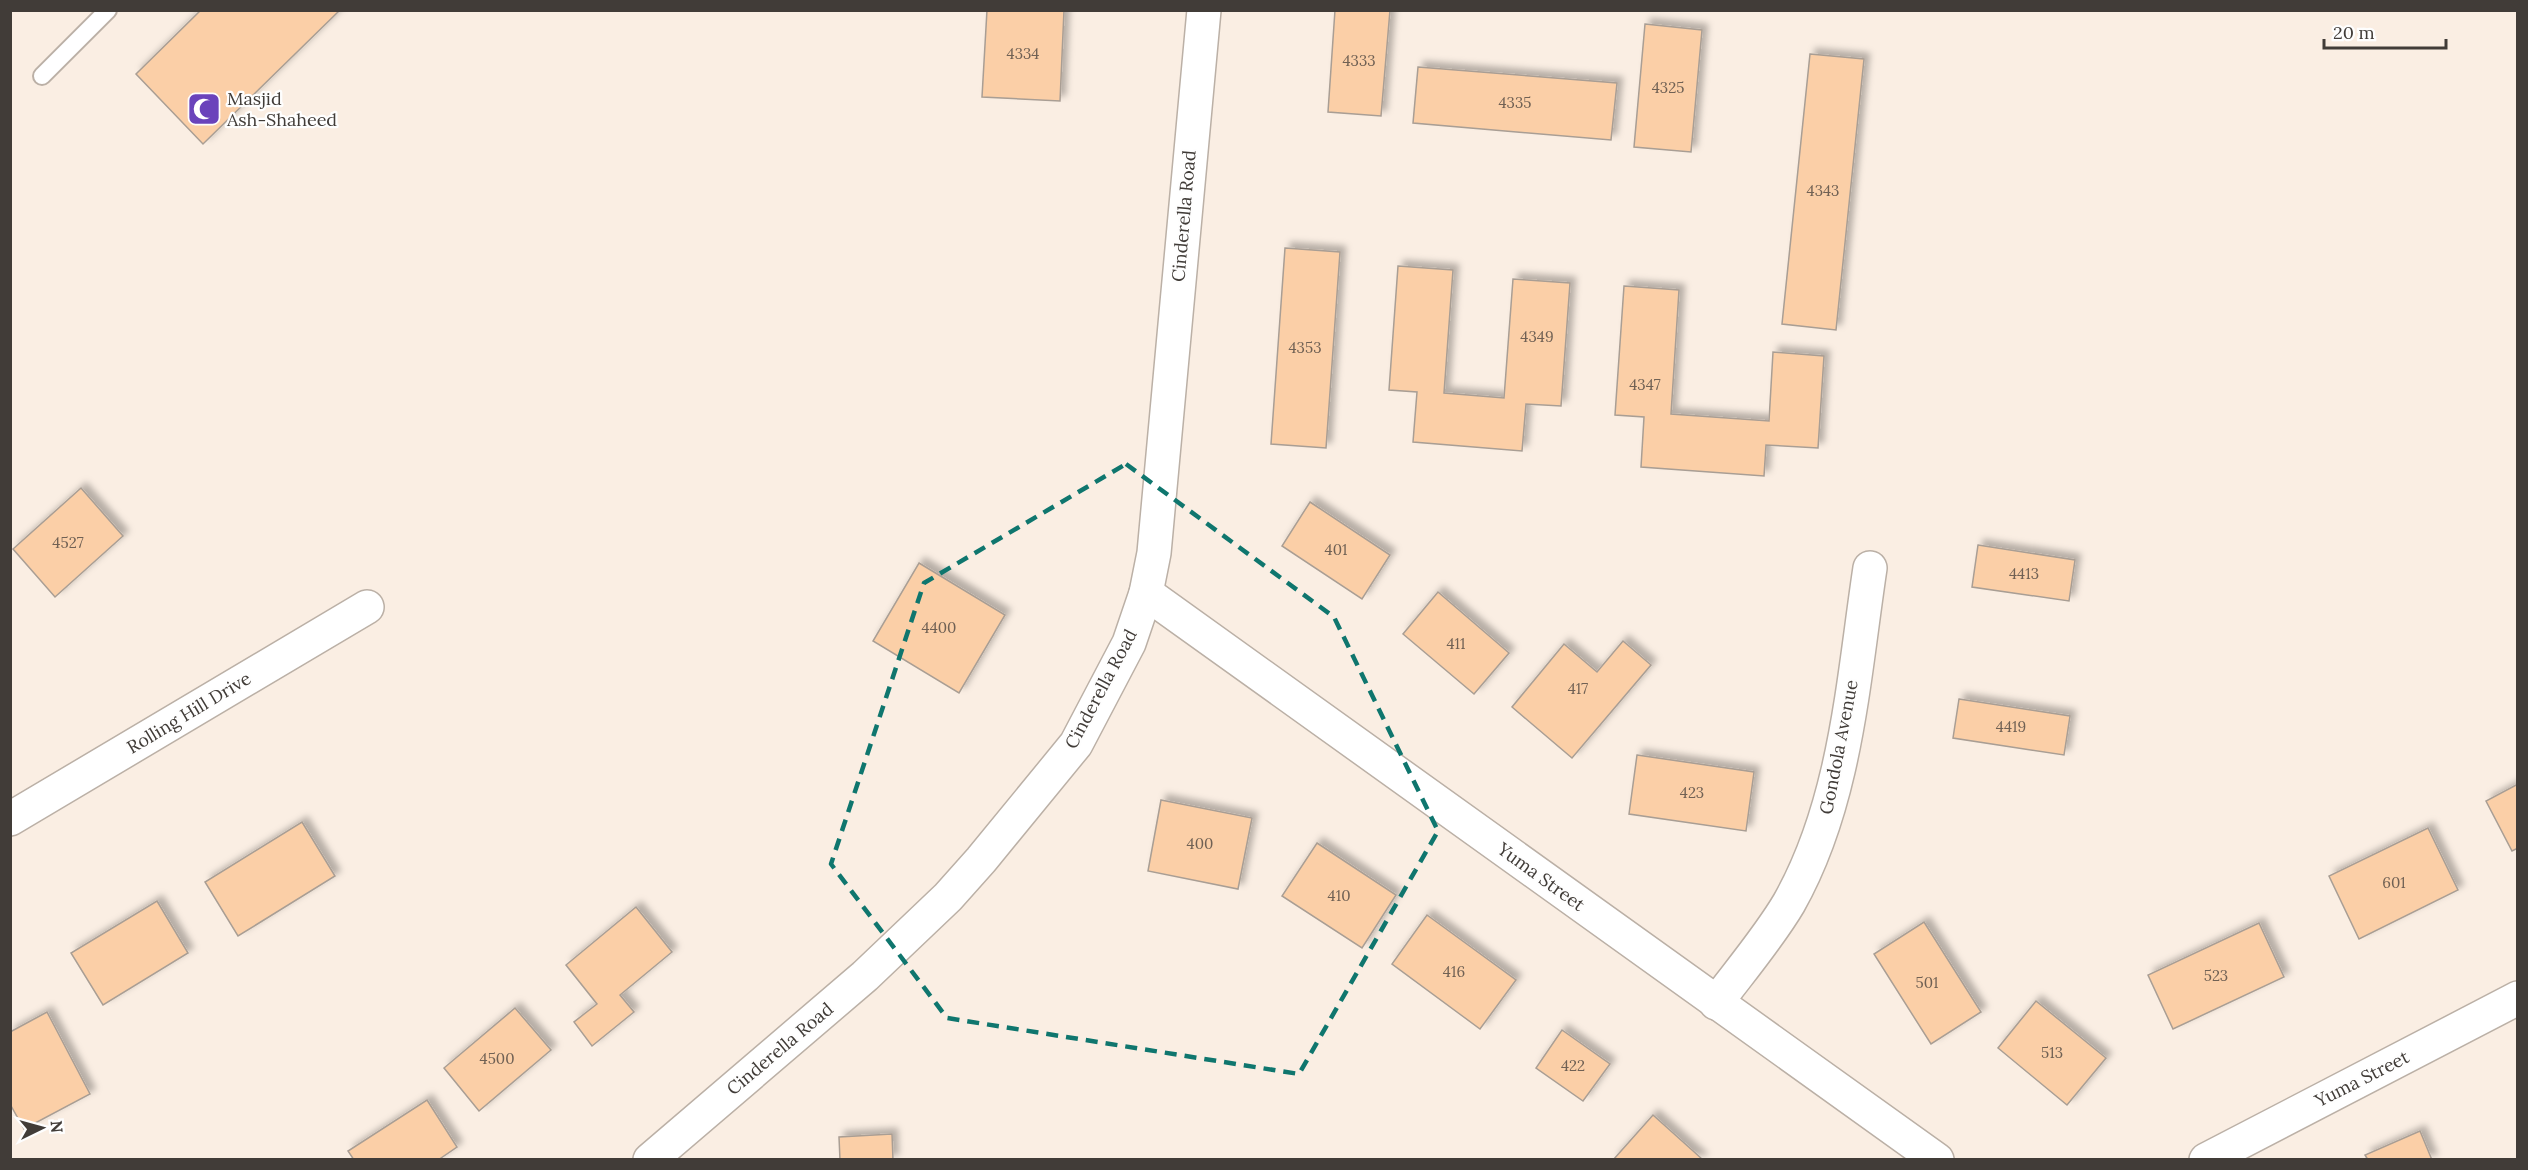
<svg xmlns="http://www.w3.org/2000/svg" width="2528" height="1170" font-family="Lora,serif">
<defs>
<filter id="shadow"><feDropShadow dx="5.5" dy="-5.5" stdDeviation="3" flood-color="#0004"/></filter>
</defs>
<rect width="100%" height="100%" fill="#faeee3"/>
<g fill="#fbcfa7" stroke="#a99e94" stroke-width="1.5" filter="url(#shadow)">
<path d="M201 10H340L203 144 136 74Z"/>
<path d="M987 10H1064L1060 101 982 97Z"/>
<path d="M1335 10H1390L1381 116 1328 112Z"/>
<path d="M1645 24 1702 30 1691 152 1634 147Z"/>
<path d="M1810 54 1864 59 1836 330 1782 324Z"/>
<path d="M1418 67 1617 83 1611 140 1413 123Z"/>
<path d="M1285 248 1340 252 1326 448 1271 444Z"/>
<path d="M1398 266 1453 270 1444 393 1504 398 1513 279 1570 283 1561 406 1526 404 1522 451 1413 442 1417 392 1389 390Z"/>
<path d="M1624 286 1679 290 1671 414 1769 421 1773 352 1824 356 1818 448 1766 445 1764 476 1641 467 1644 417 1615 415Z"/>
<path d="M81 488 123 536 55 597 13 549Z"/>
<path d="M1310 502 1390 555 1362 599 1282 546Z"/>
<path d="M1978 545 2075 560 2069 601 1972 587Z"/>
<path d="M919 563 1005 615 959 693 873 641Z"/>
<path d="M1438 592 1509 653 1474 694 1403 634Z"/>
<path d="M1623 641 1651 665 1572 758 1512 707 1564 644 1597 672Z"/>
<path d="M1959 699 2070 716 2064 755 1953 738Z"/>
<path d="M1637 755 1754 772 1746 831 1629 814Z"/>
<path d="M2518 784V848L2512 851 2486 801Z"/>
<path d="M1161 800 1252 818 1238 889 1148 871Z"/>
<path d="M302 822 335 876 238 936 205 882Z"/>
<path d="M2428 828 2458 890 2359 939 2329 876Z"/>
<path d="M1317 843 1396 895 1362 948 1282 896Z"/>
<path d="M157 901 188 953 103 1005 71 953Z"/>
<path d="M636 907 672 952 620 995 634 1012 592 1046 574 1022 597 1004 566 965Z"/>
<path d="M1427 915 1516 980 1480 1029 1392 964Z"/>
<path d="M1924 922 1981 1012 1931 1044 1874 954Z"/>
<path d="M2259 923 2284 977 2173 1029 2148 975Z"/>
<path d="M2036 1001 2106 1058 2067 1105 1998 1048Z"/>
<path d="M515 1008 551 1050 479 1111 444 1068Z"/>
<path d="M47 1012 90 1094 24 1129 10 1104V1032Z"/>
<path d="M1562 1030 1610 1064 1583 1101 1536 1068Z"/>
<path d="M427 1100 457 1147 438 1160H354L348 1151Z"/>
<path d="M1653 1115 1702 1159 1701 1160H1613Z"/>
<path d="M2420 1131 2432 1160H2368L2365 1155Z"/>
<path d="M892 1134 893 1160H840L839 1137Z"/>
</g>
<g fill="none" stroke-linecap="round" stroke-linejoin="round">
<g stroke="#bbb0a6" stroke-width="20">
<path id="service" d="M42 76 108 10"/>
</g>
<g stroke="#bbb0a6" stroke-width="36">
<g id="minor">
<path d="M1146 593 1937 1160"/>
<path d="M10 819 367 607"/>
<path d="M1716 1003C1740 971 1769 937 1789 903 1846 802 1853 681 1870 568"/>
<path d="M650 1160 865 976 948 897 981 860 1076 744 1129 643 1146 593 1154 553 1204 10"/>
<path d="M2206 1160 2518 998"/>
</g>
</g>
<use href="#service" stroke="#fff" stroke-width="16"/>
<use href="#minor" stroke="#fff" stroke-width="33"/>
</g>
<path fill="none" stroke="#0f766e" stroke-width="4.5" stroke-dasharray="12 8" stroke-linejoin="round" d="M1126 464 1334 617 1438 831 1299 1074 947 1018 831 864 924 583Z"/>
<defs>
<g id="mosque-square" transform="scale(1.725)"><rect x="-9" y="-9" width="18" height="18" rx="4" fill="#6a43bb" stroke="#fefefe"/><path d="M3.5-4.9A6 6 0 1 0 3.5 4.9A5 5 0 1 1 3.5-4.9Z" fill="#fff"/></g>
</defs>
<g fill-rule="evenodd">
<use href="#mosque-square" x="204" y="109"/>
</g>
<g text-anchor="middle" stroke-width="4.5" stroke-linejoin="round" paint-order="stroke">
<g font-size="15" fill="#706154">
<text x="1023" y="59">4334</text>
<text x="1359" y="66">4333</text>
<text x="1668" y="93">4325</text>
<text x="1515" y="108">4335</text>
<text x="1823" y="196">4343</text>
<text x="1537" y="342">4349</text>
<text x="1305" y="353">4353</text>
<text x="1645" y="390">4347</text>
<text x="68" y="548">4527</text>
<text x="1336" y="555">401</text>
<text x="2024" y="579">4413</text>
<text x="939" y="633">4400</text>
<text x="1456" y="649">411</text>
<text x="1578" y="694">417</text>
<text x="2011" y="732">4419</text>
<text x="1692" y="798">423</text>
<text x="1200" y="849">400</text>
<text x="2394" y="888">601</text>
<text x="1339" y="901">410</text>
<text x="1454" y="977">416</text>
<text x="2216" y="981">523</text>
<text x="1927" y="988">501</text>
<text x="2052" y="1058">513</text>
<text x="497" y="1064">4500</text>
<text x="1573" y="1071">422</text>
</g>
<g font-size="18" fill="#413c38" stroke="#fefefe" text-anchor="start">
<text x="227" y="105">Masjid<tspan x="227" dy="21">Ash-Shaheed</tspan></text>
</g>
<g font-size="18" fill="#413c38" stroke="#fefefe">
<text transform="translate(1184 216) rotate(-85)" y="6">Cinderella Road</text>
<text transform="translate(1101 689) rotate(-62)" y="6">Cinderella Road</text>
<text transform="translate(189 713) rotate(-31)" y="6">Rolling Hill Drive</text>
<text transform="translate(1839 747) rotate(-79)" y="6">Gondola Avenue</text>
<text transform="translate(1541 877) rotate(36)" y="6">Yuma Street</text>
<text transform="translate(780 1049) rotate(-40)" y="6">Cinderella Road</text>
<text transform="translate(2362 1079) rotate(-27)" y="6">Yuma Street</text>
</g>
</g>
<rect width="2528" height="1170" fill="none" stroke="#413c38" stroke-width="24"/>
<g transform="translate(42 1128) rotate(85)" stroke="#fefefe" stroke-width="4.5" paint-order="stroke">
<path d="M0-4.5L10 22L0 15L-10 22Z" fill="#413c38"/>
<text y="-9" font-size="16" font-weight="bold" text-anchor="middle" fill="#413c38">N</text>
</g>
<path d="M2324 39v9h122v-9" fill="none" stroke="#413c38" stroke-width="3"/>
<text x="2333" y="39" font-size="18" fill="#413c38" stroke="#fefefe" stroke-width="4.5" paint-order="stroke">20 m</text>
</svg>
